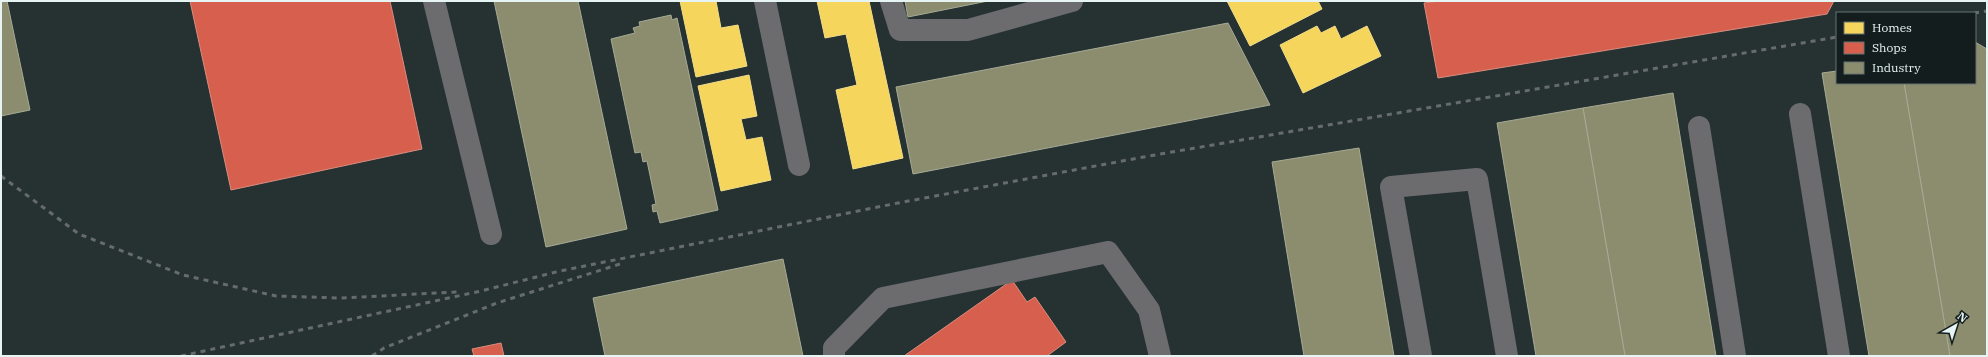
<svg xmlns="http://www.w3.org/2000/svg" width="1988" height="357" font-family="'IBM Plex Serif',serif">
<rect width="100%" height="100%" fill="#263232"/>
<g fill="#f6d55c" stroke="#f1de89">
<path d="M680 1H716L721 28 738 25 747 66 696 77Z"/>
<path d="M817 1H869L903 158 853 169 836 90 857 85 846 34 825 38Z"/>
<path d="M1227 1H1318L1322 9 1250 46Z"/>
<path d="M1317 26 1321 33 1335 26 1341 39 1367 26 1381 56 1303 93 1280 45Z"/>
<path d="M749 75 757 116 741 119 746 140 762 137 771 180 721 191 698 86Z"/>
</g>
<g fill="#d6604d" stroke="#db8c7f">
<path d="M190 1H390L422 149 231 190Z"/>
<path d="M1439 1H1834L1827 14 1438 78 1424 3Z"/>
<path d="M1012 280 1027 302 1035 297 1066 342 1047 356H904Z"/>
<path d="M501 343 504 356H474L472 349Z"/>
</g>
<g fill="#8c8c6e" stroke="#a7ab96">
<path d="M1 1H7L30 110 1 116Z"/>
<path d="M494 1H578L627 229 546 247Z"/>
<path d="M905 1H988L908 17Z"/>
<path d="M671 15 672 20 677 18 718 210 660 223 657 211 653 212 652 205 656 204 647 161 643 162 641 152 635 153 611 39 635 33 633 28 640 26 639 22Z"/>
<path d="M1228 23 1270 105 913 174 896 87Z"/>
<path d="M1975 42 1987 49V356H1950L1904 83H1975Z"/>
<path d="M1837 71V83H1904L1950 356H1869L1822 73Z"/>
<path d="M1673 93 1716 356H1625L1583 108Z"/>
<path d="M1583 108 1625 356H1536L1497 123Z"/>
<path d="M1359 148 1394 356H1304L1272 162Z"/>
<path d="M783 259 803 356H605L593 298Z"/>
</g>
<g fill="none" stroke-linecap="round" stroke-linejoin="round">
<g stroke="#6c6c6f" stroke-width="22">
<path d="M434 1 491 234"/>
<path d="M765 1 799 165"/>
<path d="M891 1 900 30H968L1072 1"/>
<path d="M1800 114 1839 356"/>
<path d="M1699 127 1735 356"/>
<path d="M834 356V348L883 298 1108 252 1149 310 1160 356"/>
<path d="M1421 356 1391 187 1477 179 1507 356"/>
</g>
<g stroke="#666b6d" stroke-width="3" stroke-dasharray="5 5" stroke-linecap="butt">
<path d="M1974 13 1987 11"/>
<path d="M1 176 79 234 183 275 276 296 340 298 458 292"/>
<path d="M181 356 481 291 560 271 898 203 1149 156 1837 37"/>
<path d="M372 356 384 348 497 303 620 264"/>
</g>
</g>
<rect width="1988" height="357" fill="none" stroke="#e6f4f3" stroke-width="4"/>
<rect x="1836" y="12" width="140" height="72" fill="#131d1d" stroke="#677373"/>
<rect x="1844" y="22" width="20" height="12" fill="#f6d55c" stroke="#677373"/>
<text x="1872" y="32" font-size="12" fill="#e6f4f3">Homes</text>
<rect x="1844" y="42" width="20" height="12" fill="#d6604d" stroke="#677373"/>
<text x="1872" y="52" font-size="12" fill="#e6f4f3">Shops</text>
<rect x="1844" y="62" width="20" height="12" fill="#8c8c6e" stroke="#677373"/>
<text x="1872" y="72" font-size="12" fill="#e6f4f3">Industry</text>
<g transform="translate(1956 325) rotate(39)" stroke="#131d1d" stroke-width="3" paint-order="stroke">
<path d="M0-3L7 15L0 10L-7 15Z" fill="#e6f4f3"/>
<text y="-6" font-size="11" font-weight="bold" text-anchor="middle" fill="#e6f4f3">N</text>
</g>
</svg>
